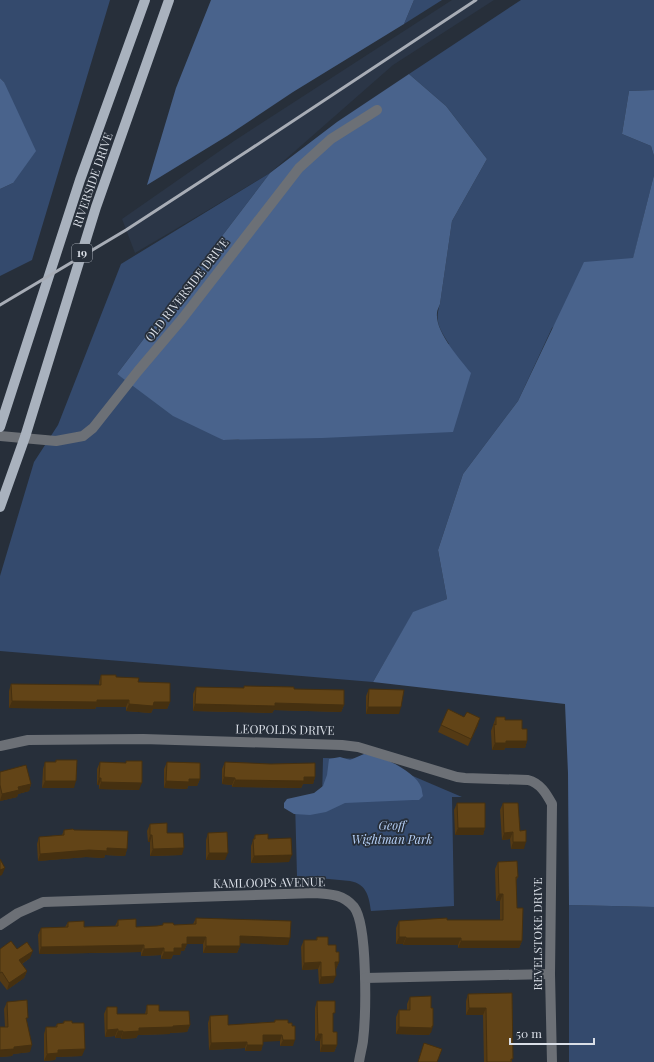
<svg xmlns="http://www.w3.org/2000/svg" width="654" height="1062" font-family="'Playfair Display',serif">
<rect width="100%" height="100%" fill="#272f3a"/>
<path fill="#2b3647" d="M452 0H494L393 65 270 173 203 213 135 253 122 219 234 141Z"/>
<g fill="#344a6d">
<path d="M0 0H110L32 260 0 276V189L13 183 4 82 0 78Z"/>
<path d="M414 0H442L404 24Z"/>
<path d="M521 0H654V90L629 91 622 134 651 146 654 156V175L633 259 552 328 518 401 463 474 438 550 447 599 413 613 373 682 0 651V576L34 462 58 425 121 264 270 173 117 374 223 440H238L449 344C440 329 434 322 440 304L452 221 487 159 446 106 409 74Z"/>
<path d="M323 758 373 759 462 797H452L454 906 371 911C369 897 367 884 350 881L297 876 295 801 322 800Z"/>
<path d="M569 905 654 907V1062H569Z"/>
</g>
<g fill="#49638c">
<path d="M211 0H414L404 24 293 92 227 136 147 185 176 88Z"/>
<path d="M409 74 446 106 487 159 452 221 440 304C439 307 437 310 437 313 435 332 460 359 471 373L453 432 322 438 223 440 173 416 117 374 270 173 337 122Z"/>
<path d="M0 78 4 82 36 151 13 183 0 189Z"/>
<path d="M654 90V156L651 146 622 134 629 91Z"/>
<path d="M654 175V907L569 905 568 773 565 704 373 682 413 612 447 599 438 550 463 474 518 401 584 262 633 258Z"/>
<path d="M364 754C380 754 416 772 421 787 422 789 422 793 423 796L419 800H413L345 803 326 812 310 815 294 814 284 808V803L287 799 314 793 323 786 327 775 329 759 340 757 350 760Z"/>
</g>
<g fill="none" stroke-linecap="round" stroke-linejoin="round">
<g stroke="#6c7076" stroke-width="10">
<path d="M0 436 56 441 83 436 93 428 138 371 182 319 299 168 331 139 377 110"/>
<path d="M0 746 28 740 143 739 342 745 358 747 457 777 465 778 528 780C540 783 546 793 552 804L550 974 552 1062"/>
<path d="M0 925 18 913 43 902 315 893C330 894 343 894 354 907 368 925 366 1016 363 1041 362 1048 360 1055 359 1062"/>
<path d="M365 978 550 974"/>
</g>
<g stroke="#a9b2be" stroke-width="10">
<path d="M0 427 80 180 145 0"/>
<path d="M0 507 25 437 96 207 169 0"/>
</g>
<path stroke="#a8adb6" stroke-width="3" d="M0 305 126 230 249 150 476 0"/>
</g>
<g fill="#543a14">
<path d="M101 675 116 677 138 682 170 702 167 709H153L151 713 126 711V707H96L95 709 9 708V691L11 684 99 685V682Z"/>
<path d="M244 686 294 689 344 705 341 712 274 710 272 713 193 711V694L196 687 244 688Z"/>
<path d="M369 689 399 714H366V696Z"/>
<path d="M496 717 505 720 522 729 527 741 525 748H505L504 750H492L491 731Z"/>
<path d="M441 725H478L468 746 438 732Z"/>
<path d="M56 760 74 788H42L43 769 45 762H55Z"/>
<path d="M126 761 139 790 99 789V785H97V769L100 762 126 763Z"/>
<path d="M167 762 200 779 197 786H188L187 789 164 788V769Z"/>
<path d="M225 762 315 777 313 784H303L301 788 232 787V785L222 784V769Z"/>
<path d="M0 772 31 784 29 791 18 794 17 797 0 801Z"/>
<path d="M457 803 485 828 483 835H455L454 810Z"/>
<path d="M503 803 520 831 524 849H511L510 839 502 840 500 810Z"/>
<path d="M150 824 167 833 182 855 150 856V842H148L147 831Z"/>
<path d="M64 830H74L127 849 125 856 105 855 104 858 86 857 38 861 37 844 39 837 62 835Z"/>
<path d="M208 833 225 860H206V840Z"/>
<path d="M255 835 268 839 289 862 251 863V846Z"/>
<path d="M498 862 518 877 516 881 517 908 522 941 519 948H458V945H403V944H396V928L399 921 500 920V901H496L495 869Z"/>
<path d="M196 918 288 945 240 943V946L237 953H203V944H187L184 951H181L180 955H173L171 959H161V955L141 956V952L39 954 38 935 41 928 65 927 68 922 84 927 115 926 118 920 136 927 157 926 163 925V923L174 925 193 924Z"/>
<path d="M317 937 336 952 339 962 336 969H335L333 983 319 984 318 969 302 970 301 947 304 940H316Z"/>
<path d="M0 949H17L30 958 22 964 27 971 24 978 7 990 0 981Z"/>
<path d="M512 993V1062H484L483 1015H466V1001L468 994Z"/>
<path d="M410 997 431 1033H430L429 1035 396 1034V1017L399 1010H407V1004Z"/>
<path d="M317 1001 333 1019V1032L337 1045 334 1052H320V1041H315V1008Z"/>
<path d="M7 1002 27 1021 30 1052 13 1054 12 1056 0 1057V1027H5L4 1009Z"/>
<path d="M147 1005 190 1025 187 1032 170 1033V1034L138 1035 136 1038 121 1039V1038H115V1036L105 1037 104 1014 107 1007 117 1014H145Z"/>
<path d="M210 1016 228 1025 274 1022 275 1020 288 1023 293 1046H280V1041H263L261 1051H245V1048L209 1050 208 1023Z"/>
<path d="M64 1021 72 1023 82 1056 56 1057 55 1060 44 1061V1034L46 1027H55L57 1024 63 1023Z"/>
</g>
<g fill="#453010">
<path d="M97 700H129L126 707H96L95 709 9 708 12 701Z"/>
<path d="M154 702H170L167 709H153L151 713 126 711 129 704Z"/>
<path d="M275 703 344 705 341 712 274 710 272 713 193 711 195 704Z"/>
<path d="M368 707H401L399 714H366Z"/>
<path d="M480 718 478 725 468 746Z"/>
<path d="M506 741H527L525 748H505L504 750H492L495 743Z"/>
<path d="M224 777 235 778 232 785 222 784Z"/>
<path d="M304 777H315L313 784H303L301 788 232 787 235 780Z"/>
<path d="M99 778H101L99 785H97Z"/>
<path d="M189 779H200L197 786H188L187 789 164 788 166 781Z"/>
<path d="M45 781H76L74 788H42Z"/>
<path d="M101 782 142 783 139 790 99 789Z"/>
<path d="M31 784 29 791 18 794 17 797 0 801 2 794 18 787Z"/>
<path d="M458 828H485L483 835H455Z"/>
<path d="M513 832 510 839 502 840 504 833Z"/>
<path d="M150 835H152L150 842H148Z"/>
<path d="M513 842H526L524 849H511Z"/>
<path d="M107 848 127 849 125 856 105 855 104 858 86 857 38 861 40 854Z"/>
<path d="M184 848 182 855 150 856 153 849Z"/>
<path d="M209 853H228L225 860H206Z"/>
<path d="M292 855 289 862 251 863 254 856Z"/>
<path d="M5 868 2 875 0 876V870Z"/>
<path d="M499 894H503L500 901H496Z"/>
<path d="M240 936 290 938 288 945 237 943Z"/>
<path d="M187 937H206L203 944H184Z"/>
<path d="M399 937H406L403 944H396Z"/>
<path d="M406 938H461L458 945H403Z"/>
<path d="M461 941H522L519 948H458Z"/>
<path d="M182 944H187L184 951H181L180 955H173L171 959H161L164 952Z"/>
<path d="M144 945 141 952 39 954 41 947Z"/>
<path d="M206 946H240L237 953H203Z"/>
<path d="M164 948 161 955 141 956 144 949Z"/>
<path d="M33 951 30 958 17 967 19 960Z"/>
<path d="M321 962 318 969 302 970 304 963Z"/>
<path d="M335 962H339L336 969H333Z"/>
<path d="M27 971 24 978 7 990 9 983Z"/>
<path d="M336 976 333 983 319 984 321 977Z"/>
<path d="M469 1008H486L483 1015H466Z"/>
<path d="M190 1025 187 1032 170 1033V1034L138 1035 136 1038 121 1039 123 1032 139 1028Z"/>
<path d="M433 1026 431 1033H430L429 1035 396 1034 399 1027Z"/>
<path d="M118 1029 115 1036 105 1037 107 1030Z"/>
<path d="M118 1031H123L121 1038H115Z"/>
<path d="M318 1034H322L320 1041H315Z"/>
<path d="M263 1035H282L280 1041 261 1042Z"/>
<path d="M283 1040H295L293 1046H280Z"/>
<path d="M247 1042 245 1048 209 1050 211 1043Z"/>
<path d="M32 1045 30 1052 13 1054 12 1056 0 1057V1050L14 1047Z"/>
<path d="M247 1045H263L261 1051H245Z"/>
<path d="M322 1045H337L334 1052H320Z"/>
<path d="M85 1049 82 1056 56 1057 55 1060 44 1061 47 1054 58 1050Z"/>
</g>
<g fill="#624417" stroke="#453010">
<path d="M101 675H116V677L139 678 138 682 170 683V702H154L153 706 129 704V700H97V702L12 701 11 684 101 685Z"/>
<path d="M244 686 294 687V689L344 690V705L275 703V706L195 704 196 687 244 688Z"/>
<path d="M369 689 404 690 401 707H368Z"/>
<path d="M448 709 464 717 467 712 480 718 471 739 441 725Z"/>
<path d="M496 717H505V720H522V729H527V741H506V743H495L494 724 496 725Z"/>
<path d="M56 760H77L76 781H45V762H56Z"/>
<path d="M126 761H142V783L101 782V778H99L100 762 126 763Z"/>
<path d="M167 762 200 763V779H189V782L166 781Z"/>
<path d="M225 762 271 764 315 763V777H304V781L235 780V778L224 777Z"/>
<path d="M26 765 31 784 18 787 19 790 2 794 0 785V772Z"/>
<path d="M457 803H485V828H458Z"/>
<path d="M503 803H518L520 831 526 830V842H513V832L504 833Z"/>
<path d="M167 823V833H183L184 848 153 849 152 835H150V824Z"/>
<path d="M73 829 74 830 128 831 127 849 107 848V851L89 850 40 854 39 837 64 835V830Z"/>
<path d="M227 832 228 853H209L208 833Z"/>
<path d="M268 834V839L291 838 292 855 254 856 253 839H255V835Z"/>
<path d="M0 859 5 868 0 870Z"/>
<path d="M517 861 518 877H516L517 908H523L522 941H461V938H406V937H399V921L447 918V920H503V894H499L498 862Z"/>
<path d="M196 918 291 921 290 938 240 936V946H206V937H187V944H182V948H174V952H164V948L144 949V945L41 947V928L68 927V922L84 921V927L118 926V920L136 919V927L157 926 163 925V923H173L174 925 196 924Z"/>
<path d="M317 937H328V945H336V952H339V962H335L336 976 321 977V962L304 963V940H317Z"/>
<path d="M11 941 17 949 27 942 33 951 19 960 27 971 9 983 2 972 0 973V949Z"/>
<path d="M512 993 513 1059H511V1062H487L486 1008H469L468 994Z"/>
<path d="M431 996V1008H433V1026H432V1028L399 1027V1010H410V997Z"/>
<path d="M27 1000 28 1018H26L32 1045 14 1047V1049L0 1050V1027H8L7 1002Z"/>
<path d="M317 1001H335V1013H333V1032H337V1045H322V1034H318Z"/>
<path d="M147 1005H159V1011H189L190 1025 173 1026V1027L139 1028V1031L123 1032V1031H118V1029L107 1030V1007H117V1014H147Z"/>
<path d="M228 1015V1025L275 1022V1020H288V1023H292V1026H295V1040H283L282 1035H263V1045H247V1042L211 1043 210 1016Z"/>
<path d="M64 1021H72V1023H84L85 1049 58 1050V1053L47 1054 46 1027H57V1024L64 1023Z"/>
<path d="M424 1043 442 1049 437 1062H418Z"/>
</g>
<g text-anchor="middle" stroke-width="3.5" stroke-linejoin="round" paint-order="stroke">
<rect fill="#272f3a" stroke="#a4aab3" stroke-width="1" x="72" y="244" width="20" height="18" rx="3"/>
<g font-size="11" font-weight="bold" fill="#dadfe7">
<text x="82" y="257">19</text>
</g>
<g font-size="12" fill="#dadfe7" stroke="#272f3a">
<text transform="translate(93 180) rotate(-71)" y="4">RIVERSIDE DRIVE</text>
<text transform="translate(187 290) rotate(-52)" y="4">OLD RIVERSIDE DRIVE</text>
<text transform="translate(285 730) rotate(1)" y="4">LEOPOLDS DRIVE</text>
<text transform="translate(269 883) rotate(-1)" y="4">KAMLOOPS AVENUE</text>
<text transform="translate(538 934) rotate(-90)" y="4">REVELSTOKE DRIVE</text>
</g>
<g font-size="12" font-style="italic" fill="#b5cff6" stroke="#272f3a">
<text x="392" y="830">Geoff<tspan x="392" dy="14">Wightman Park</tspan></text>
</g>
</g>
<path d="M510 1038v6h84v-6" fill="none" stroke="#dadfe7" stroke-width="2"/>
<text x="516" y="1038" font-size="12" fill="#dadfe7" stroke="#272f3a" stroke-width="3" paint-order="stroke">50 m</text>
</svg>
